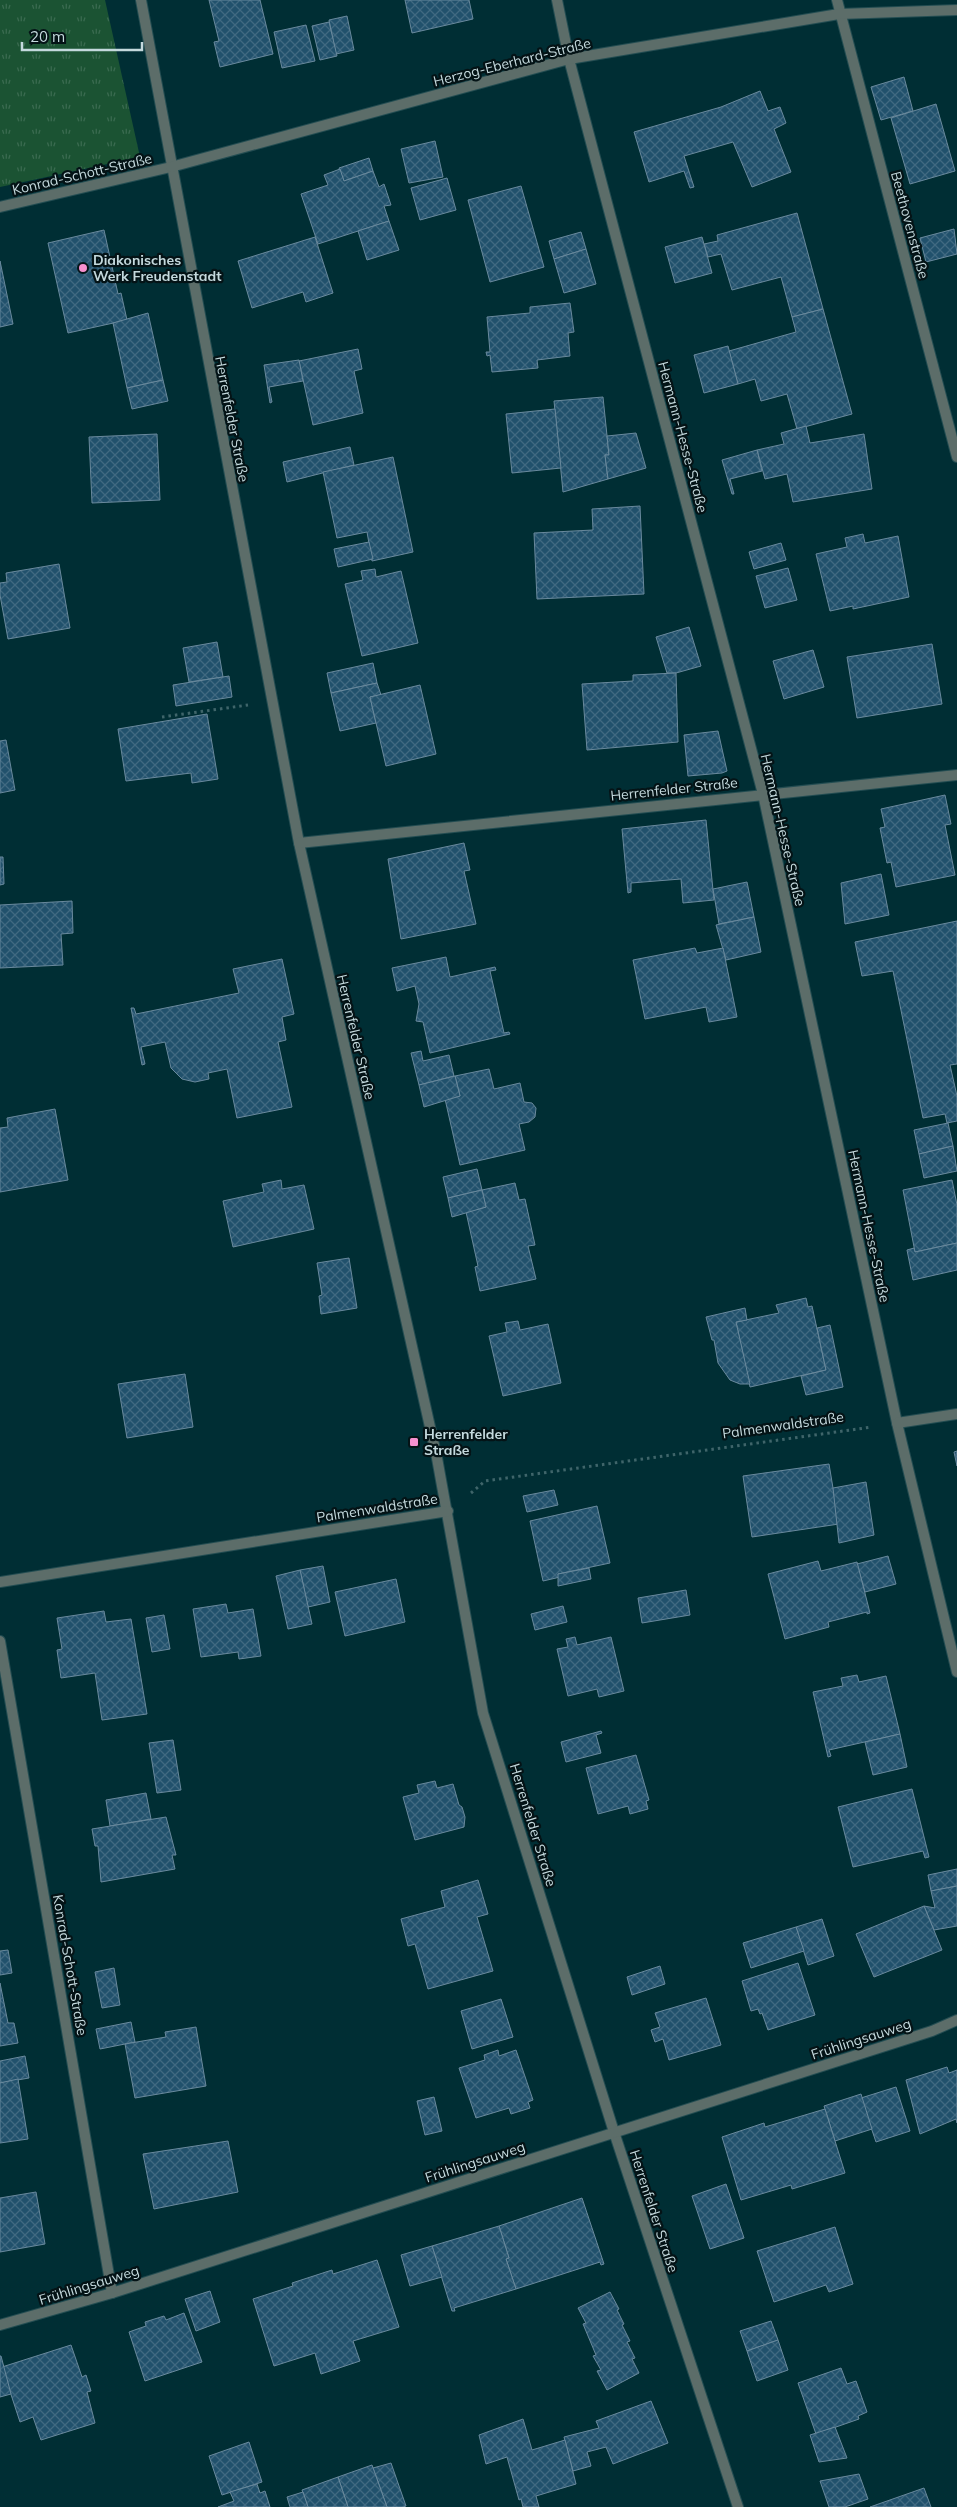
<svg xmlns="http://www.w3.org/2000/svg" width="957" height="2507" font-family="Mulish,sans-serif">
<defs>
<pattern id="grass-tufts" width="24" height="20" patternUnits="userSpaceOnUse" patternTransform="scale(1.25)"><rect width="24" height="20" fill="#1b5333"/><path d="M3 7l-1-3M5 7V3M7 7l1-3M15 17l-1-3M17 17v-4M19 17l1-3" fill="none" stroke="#3a6b50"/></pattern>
<pattern id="building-cross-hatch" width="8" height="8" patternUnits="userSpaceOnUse" patternTransform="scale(1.25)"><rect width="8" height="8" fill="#21516c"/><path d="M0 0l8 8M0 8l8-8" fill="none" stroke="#406981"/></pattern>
</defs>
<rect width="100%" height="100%" fill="#002e34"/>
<path fill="url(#grass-tufts)" d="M0 0H105L140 157 0 187Z"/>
<g fill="url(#building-cross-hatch)" stroke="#69899d">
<path d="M209 0H260L273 54 220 67 214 42 219 41Z"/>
<path d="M405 0H469L473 19 412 33Z"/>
<path d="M347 16 354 50 336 54 329 20Z"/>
<path d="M329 22 337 56 320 60 312 26Z"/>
<path d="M306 25 315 61 282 68 274 32Z"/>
<path d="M904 77 913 111 881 120 871 87Z"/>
<path d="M760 91 768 111 780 107 786 123 774 129 791 172 752 187 733 142 684 156 694 187 690 188 684 171 649 182 634 132 721 107Z"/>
<path d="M936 104 955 171 910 184 891 118Z"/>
<path d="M435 141 443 177 409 183 401 149Z"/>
<path d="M369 158 373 171 344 181 339 168Z"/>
<path d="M340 169 344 181 373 171 379 187 384 184 391 205 384 206 389 221 318 244 301 194 328 185 324 175Z"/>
<path d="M447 178 456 210 420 220 411 188Z"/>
<path d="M521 186 544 267 490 282 468 200Z"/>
<path d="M797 213 823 309 792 317 781 277 732 290 721 254 708 257 704 244 718 241 717 235Z"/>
<path d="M389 221 399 250 367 260 358 231Z"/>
<path d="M954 229 957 254 926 262 920 238Z"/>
<path d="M104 230 118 294 121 293 127 320 68 333 48 243Z"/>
<path d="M581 232 586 249 554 259 549 241Z"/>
<path d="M315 237 333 293 306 302 303 292 252 308 238 261Z"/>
<path d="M702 237 712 273 675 283 665 247Z"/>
<path d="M586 249 596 284 564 293 554 259Z"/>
<path d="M0 261 13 324 0 327Z"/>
<path d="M570 303 574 332 568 333 570 356 537 360 538 368 492 372 490 355 487 356 486 352H490L487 317 530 313V307Z"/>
<path d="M823 309 852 414 797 429 787 394 761 401 755 379 738 384 729 351 796 332 792 317Z"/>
<path d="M148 313 163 380 127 388 113 323Z"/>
<path d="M728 346 738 384 704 393 694 355Z"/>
<path d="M358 349 362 369 354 371 363 413 313 425 299 361Z"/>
<path d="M299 360 303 381 269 387 272 402 270 403 264 365Z"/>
<path d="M163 380 168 401 132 409 127 388Z"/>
<path d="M603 397 609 455H605L608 479 563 492 554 401Z"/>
<path d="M555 409 561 468 512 473 506 414Z"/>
<path d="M806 426 810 443 864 434 872 489 793 502 787 474 765 479 757 450 784 444 781 433Z"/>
<path d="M636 433 646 468 608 479 605 455H609L607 436Z"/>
<path d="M157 434 160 500 92 503 89 437Z"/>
<path d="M350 447 354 465 287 482 283 462Z"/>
<path d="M757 450 762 471 730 479 734 494H732L722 460Z"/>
<path d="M393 457 413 552 372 561 367 532 337 538 323 472Z"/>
<path d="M640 506 644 594 537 599 534 533 593 530 592 509Z"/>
<path d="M863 534 865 543 898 536 909 597 853 609V606L830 611 816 554 847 547 845 538Z"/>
<path d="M369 542 373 559 338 567 334 549Z"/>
<path d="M781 543 786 560 754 569 749 552Z"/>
<path d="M59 564 70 628 8 639 0 595V583L7 582 6 573Z"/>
<path d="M788 568 797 600 765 608 756 576Z"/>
<path d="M375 569 376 577 401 571 418 643 362 656 345 584 363 580 361 571Z"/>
<path d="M689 627 701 666 676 673H667L656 637Z"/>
<path d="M217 642 223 677 189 682 183 648Z"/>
<path d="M932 644 942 704 857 718 847 657Z"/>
<path d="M813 650 824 687 784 699 773 661Z"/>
<path d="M373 663 377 683 331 693 327 673Z"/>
<path d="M676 673 678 742 587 750 582 684 633 681V675Z"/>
<path d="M229 676 232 697 176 706 173 685Z"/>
<path d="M377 683 381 695 370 697 376 723 340 731 331 693Z"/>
<path d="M420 685 436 754 386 766 370 697Z"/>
<path d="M207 714 218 779 192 783 191 773 126 781 118 729Z"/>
<path d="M718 731 727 771 722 773 688 776 684 735Z"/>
<path d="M6 740 15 790 0 793V741Z"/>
<path d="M945 795 951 824 945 825 955 875 896 887 891 862 887 863 880 828 885 827 881 809Z"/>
<path d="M706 820 714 900 683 903 681 879 631 883V892L628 893 622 829Z"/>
<path d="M464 843 470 870 464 871 476 924 401 939 388 859Z"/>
<path d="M0 857H3L4 884 0 885Z"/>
<path d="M881 874 889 915 845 924 841 883Z"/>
<path d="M747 882 754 917 719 924 713 889Z"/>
<path d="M72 901 73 933 61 934 63 965 0 968V905Z"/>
<path d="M754 917 761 952 726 960 716 925Z"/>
<path d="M957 921V1064L950 1065 957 1096V1121L947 1123 945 1114 923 1118 893 971 862 976 855 942Z"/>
<path d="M695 948 697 953 723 948 737 1017 709 1022 706 1007 645 1019 633 960Z"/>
<path d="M446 957 450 977 495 967 496 970 490 971 504 1033 509 1032 510 1034 430 1053 423 1022 416 1021 419 1004 415 986 397 991 392 968Z"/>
<path d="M282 959 294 1014 282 1017 286 1040 278 1042 292 1107 237 1118 227 1069 208 1073 209 1079 195 1082 182 1079 171 1068 165 1042 141 1047 145 1064 142 1065 131 1008H134L136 1014 239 993 233 969Z"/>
<path d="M421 1051 423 1061 449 1055 454 1076 419 1085 411 1053Z"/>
<path d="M489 1069 494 1089 520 1083 524 1102 532 1103 536 1108 535 1117 529 1122 519 1124 525 1150 460 1165 445 1099 460 1096 455 1076Z"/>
<path d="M455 1076 460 1096 424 1107 419 1085Z"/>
<path d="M55 1109 68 1180 0 1192V1128L8 1127 7 1118Z"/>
<path d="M948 1123 953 1146 919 1154 914 1130Z"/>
<path d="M953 1146 957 1171 924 1178 919 1154Z"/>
<path d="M477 1169 482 1190 448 1198 443 1177Z"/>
<path d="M281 1180 282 1189 304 1185 314 1229 233 1247 223 1201 264 1192 262 1184Z"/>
<path d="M952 1180 957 1205V1243L915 1252 903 1190Z"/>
<path d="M515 1183 519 1200 525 1199 535 1245 528 1246 536 1279 480 1291 475 1267 478 1266 466 1212 486 1207 482 1190Z"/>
<path d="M482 1190 486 1207 452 1217 448 1198Z"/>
<path d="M957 1243V1270L913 1280 907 1250 914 1248 915 1252Z"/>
<path d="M349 1258 357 1308 321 1314 319 1296 322 1295 317 1263Z"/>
<path d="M806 1298 808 1307 812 1306 826 1370 750 1387 736 1322 779 1313 776 1305Z"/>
<path d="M745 1308 747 1320 736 1322 750 1384H740L730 1380 718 1363 714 1340H712L706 1317Z"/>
<path d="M518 1321 520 1330 548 1324 561 1383 503 1396 489 1336 507 1332 505 1323Z"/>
<path d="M830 1325 843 1387 806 1395 801 1376 826 1370 817 1328Z"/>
<path d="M185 1374 193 1427 127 1438 118 1384Z"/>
<path d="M957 1451V1466L954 1452Z"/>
<path d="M829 1464 839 1524 752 1537 743 1476Z"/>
<path d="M866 1482 874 1535 839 1543 833 1488Z"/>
<path d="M554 1490 558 1505 527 1512 523 1496Z"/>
<path d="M597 1506 610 1563 558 1574 559 1577 556 1578 543 1581 530 1521Z"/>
<path d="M888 1556 896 1584 865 1592 857 1564Z"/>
<path d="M818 1561 821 1571 857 1562 870 1613 867 1614V1612L828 1622 829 1627 785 1639 768 1574Z"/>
<path d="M323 1566 330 1602 308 1607 300 1570Z"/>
<path d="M589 1568 591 1579 558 1586V1574Z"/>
<path d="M300 1570 312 1624 288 1629 276 1576Z"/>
<path d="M396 1579 405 1622 345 1636 335 1592Z"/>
<path d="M686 1590 690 1615 642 1623 638 1598Z"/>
<path d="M226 1604 228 1613 253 1609 261 1656 239 1659 238 1652 201 1657 193 1609Z"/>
<path d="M563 1606 567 1622 535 1630 531 1614Z"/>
<path d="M104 1611 106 1622 131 1619 147 1714 102 1720 95 1673 61 1678 57 1650 62 1649 57 1618Z"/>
<path d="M164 1615 170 1649 152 1652 146 1618Z"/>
<path d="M575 1637 577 1645 611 1637 624 1691 599 1697 597 1689 568 1696 557 1649 568 1647 566 1639Z"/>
<path d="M857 1675 859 1682 886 1676 900 1734 829 1750 831 1756 828 1757 813 1692 843 1686 841 1678Z"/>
<path d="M601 1731 602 1733 596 1735 601 1753 566 1762 561 1742Z"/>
<path d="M900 1734 907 1767 873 1775 865 1742Z"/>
<path d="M173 1740 181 1790 157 1793 149 1743Z"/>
<path d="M636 1755 649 1800 646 1801 648 1809 630 1814 628 1806 598 1814 586 1768Z"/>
<path d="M435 1781 437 1788 453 1784 459 1805 462 1807 465 1817 464 1827 415 1840 403 1797 419 1793 417 1785Z"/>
<path d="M912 1789 929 1857 925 1858 923 1851 853 1867 838 1807Z"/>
<path d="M146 1793 151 1819 110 1826 106 1800Z"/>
<path d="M166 1817 176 1855H172L175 1869 101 1882 98 1846H95L92 1829Z"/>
<path d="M957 1869V1886L931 1891 928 1875Z"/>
<path d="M478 1880 488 1914 477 1917 493 1971 428 1989 415 1944 408 1946 401 1919 445 1907 441 1891Z"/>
<path d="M957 1886V1926L934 1930 924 1906 935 1908 931 1891Z"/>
<path d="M924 1906 942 1950 874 1977 856 1934Z"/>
<path d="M822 1919 834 1956 808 1965 796 1927Z"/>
<path d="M796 1927 804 1951 751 1968 743 1943Z"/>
<path d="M8 1950 12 1973 0 1975V1951Z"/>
<path d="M798 1963 815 2015 768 2030 762 2013 760 2014 758 2009 751 2011 742 1981Z"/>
<path d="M660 1966 665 1984 632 1995 627 1977Z"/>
<path d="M114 1968 120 2005 102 2008 95 1972Z"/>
<path d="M0 1983 8 2023H14L18 2043 0 2046Z"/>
<path d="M706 1998 721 2045 669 2060 663 2039 655 2042 651 2030 660 2027 655 2013Z"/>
<path d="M501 1999 513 2037 472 2049 461 2011Z"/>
<path d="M131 2022 135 2042 100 2049 96 2029Z"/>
<path d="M196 2027 206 2086 135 2098 125 2044 166 2037 165 2032Z"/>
<path d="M498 2050 499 2056 516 2050 533 2100 528 2102 530 2108 511 2114 509 2108 476 2118 459 2068 485 2060 484 2055Z"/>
<path d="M25 2056 29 2078 0 2083V2061Z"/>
<path d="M947 2067 949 2073 957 2070V2123L956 2119 920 2134 906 2080Z"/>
<path d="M18 2079 28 2139 0 2143V2083Z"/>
<path d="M896 2087 910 2131 876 2142 861 2098Z"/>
<path d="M861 2094 872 2129 835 2141 824 2106Z"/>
<path d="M434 2097 442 2131 425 2135 417 2101Z"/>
<path d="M825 2109 845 2173 792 2189 791 2185 741 2200 722 2137 764 2123 765 2127Z"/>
<path d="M228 2141 238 2192 154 2209 143 2154Z"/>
<path d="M726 2184 744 2238 710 2249 692 2196Z"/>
<path d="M36 2192 45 2244 0 2252V2198Z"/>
<path d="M582 2198 604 2264 601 2265 600 2262 516 2289 506 2259 509 2258 499 2226Z"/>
<path d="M499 2226 509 2258 506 2259 516 2289 454 2308 455 2311H452L432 2246Z"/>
<path d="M835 2227 853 2284 829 2292 826 2285 774 2302 757 2251Z"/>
<path d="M432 2246 442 2277 410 2286 401 2255Z"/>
<path d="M377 2260 399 2327 353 2341 360 2361 321 2374 315 2353 274 2366 253 2299 293 2286 292 2283 332 2270 333 2274Z"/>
<path d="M210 2291 220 2322 196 2331 185 2299Z"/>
<path d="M610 2292 619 2309 617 2310 624 2324 622 2325 630 2341 627 2342 635 2358 632 2359 639 2373 607 2390 597 2371 601 2370 593 2356 596 2355 583 2324 586 2323 578 2308Z"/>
<path d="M184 2313 202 2362 145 2381 129 2332 146 2326 145 2322 164 2316 166 2320Z"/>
<path d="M771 2321 778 2340 747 2351 740 2331Z"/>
<path d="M778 2340 788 2370 757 2381 747 2351Z"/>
<path d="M71 2345 82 2377 86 2375 91 2391 87 2392 95 2423 41 2440 33 2417 20 2422 2 2367Z"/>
<path d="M1 2356 11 2394 0 2397V2356Z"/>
<path d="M841 2368 847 2384 856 2381 867 2412 858 2416 859 2419 816 2434 798 2383Z"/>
<path d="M651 2401 668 2443 613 2464 606 2447 587 2452 591 2466 573 2471 564 2437 599 2428 596 2421Z"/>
<path d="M523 2419 532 2450 565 2440 576 2484 536 2496 539 2507H523L521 2499 519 2500 507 2457 486 2464 479 2435Z"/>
<path d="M835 2427 847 2458 819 2462 810 2435Z"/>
<path d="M249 2442 262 2482 222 2495 209 2456Z"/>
<path d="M391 2463 406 2506 403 2507H387L373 2468Z"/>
<path d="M372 2465 387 2507H348L338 2477Z"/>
<path d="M859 2474 868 2499 845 2507H829L820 2481Z"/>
<path d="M338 2477 348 2507H308L302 2490Z"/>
<path d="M257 2484 260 2493 265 2491 270 2507H218L234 2501 230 2492Z"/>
<path d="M924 2488 931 2507H870Z"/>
<path d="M303 2492 308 2507H290L287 2497Z"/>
</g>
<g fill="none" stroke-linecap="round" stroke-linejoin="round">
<g stroke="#234d52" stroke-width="12">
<path id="lane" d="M0 207 171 167"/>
</g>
<g stroke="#234d52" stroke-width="12">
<g id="street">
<path d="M141 0 299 843 437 1458 483 1713 614 2132 738 2507"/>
<path d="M557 0 569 59 763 794 897 1423 957 1672"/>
<path d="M837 0 957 457"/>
<path d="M171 167 569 59 839 14 957 10"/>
<path d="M299 843 957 775"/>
<path d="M897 1423 957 1414"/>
<path d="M0 1582 448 1511"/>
<path d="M0 1641 112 2293"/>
<path d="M0 2325 112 2293 932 2031 957 2020"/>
</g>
</g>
<g stroke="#3f656a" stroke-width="3" stroke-dasharray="2.5 4" stroke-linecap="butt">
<path d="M162 717 248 705"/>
<path d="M471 1493 485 1481 872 1427"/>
</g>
<use href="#lane" stroke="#5c6d69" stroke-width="10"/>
<use href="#street" stroke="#5c6d69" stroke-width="10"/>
</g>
<g fill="#f690cf" stroke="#041316" stroke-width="2">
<circle cx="83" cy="268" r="5"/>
<rect x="409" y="1437" width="10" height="10" rx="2.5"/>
</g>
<g text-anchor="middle" stroke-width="4.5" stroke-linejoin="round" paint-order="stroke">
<g font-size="14" fill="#c4d9dd" stroke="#041316">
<text transform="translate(512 62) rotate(-14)" y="5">Herzog-Eberhard-Straße</text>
<text transform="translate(82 174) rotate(-13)" y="5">Konrad-Schott-Straße</text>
<text transform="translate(910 225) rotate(75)" y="5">Beethovenstraße</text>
<text transform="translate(232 419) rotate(79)" y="5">Herrenfelder Straße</text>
<text transform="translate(683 437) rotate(75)" y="5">Hermann-Hesse-Straße</text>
<text transform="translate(674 789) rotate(-6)" y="5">Herrenfelder Straße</text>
<text transform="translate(783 830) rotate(77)" y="5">Hermann-Hesse-Straße</text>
<text transform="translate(356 1037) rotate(77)" y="5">Herrenfelder Straße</text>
<text transform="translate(869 1226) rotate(78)" y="5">Hermann-Hesse-Straße</text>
<text transform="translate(783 1425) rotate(-8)" y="5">Palmenwaldstraße</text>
<text transform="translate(377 1508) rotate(-9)" y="5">Palmenwaldstraße</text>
<text transform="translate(533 1825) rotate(73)" y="5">Herrenfelder Straße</text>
<text transform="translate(70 1965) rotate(80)" y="5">Konrad-Schott-Straße</text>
<text transform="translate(861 2039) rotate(-18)" y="5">Frühlingsauweg</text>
<text transform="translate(475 2162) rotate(-18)" y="5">Frühlingsauweg</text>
<text transform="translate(654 2211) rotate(72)" y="5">Herrenfelder Straße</text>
<text transform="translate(89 2285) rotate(-17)" y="5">Frühlingsauweg</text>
</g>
<g font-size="14" font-weight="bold" fill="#c4d9dd" stroke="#041316" text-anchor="start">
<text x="93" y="265">Diakonisches<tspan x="93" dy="16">Werk Freudenstadt</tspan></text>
<text x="424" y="1439">Herrenfelder<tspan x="424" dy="16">Straße</tspan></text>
</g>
</g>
<path d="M22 42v8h120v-8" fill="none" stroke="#c4d9dd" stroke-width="2.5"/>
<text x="30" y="42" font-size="15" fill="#c4d9dd" stroke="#041316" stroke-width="4" paint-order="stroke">20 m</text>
</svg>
